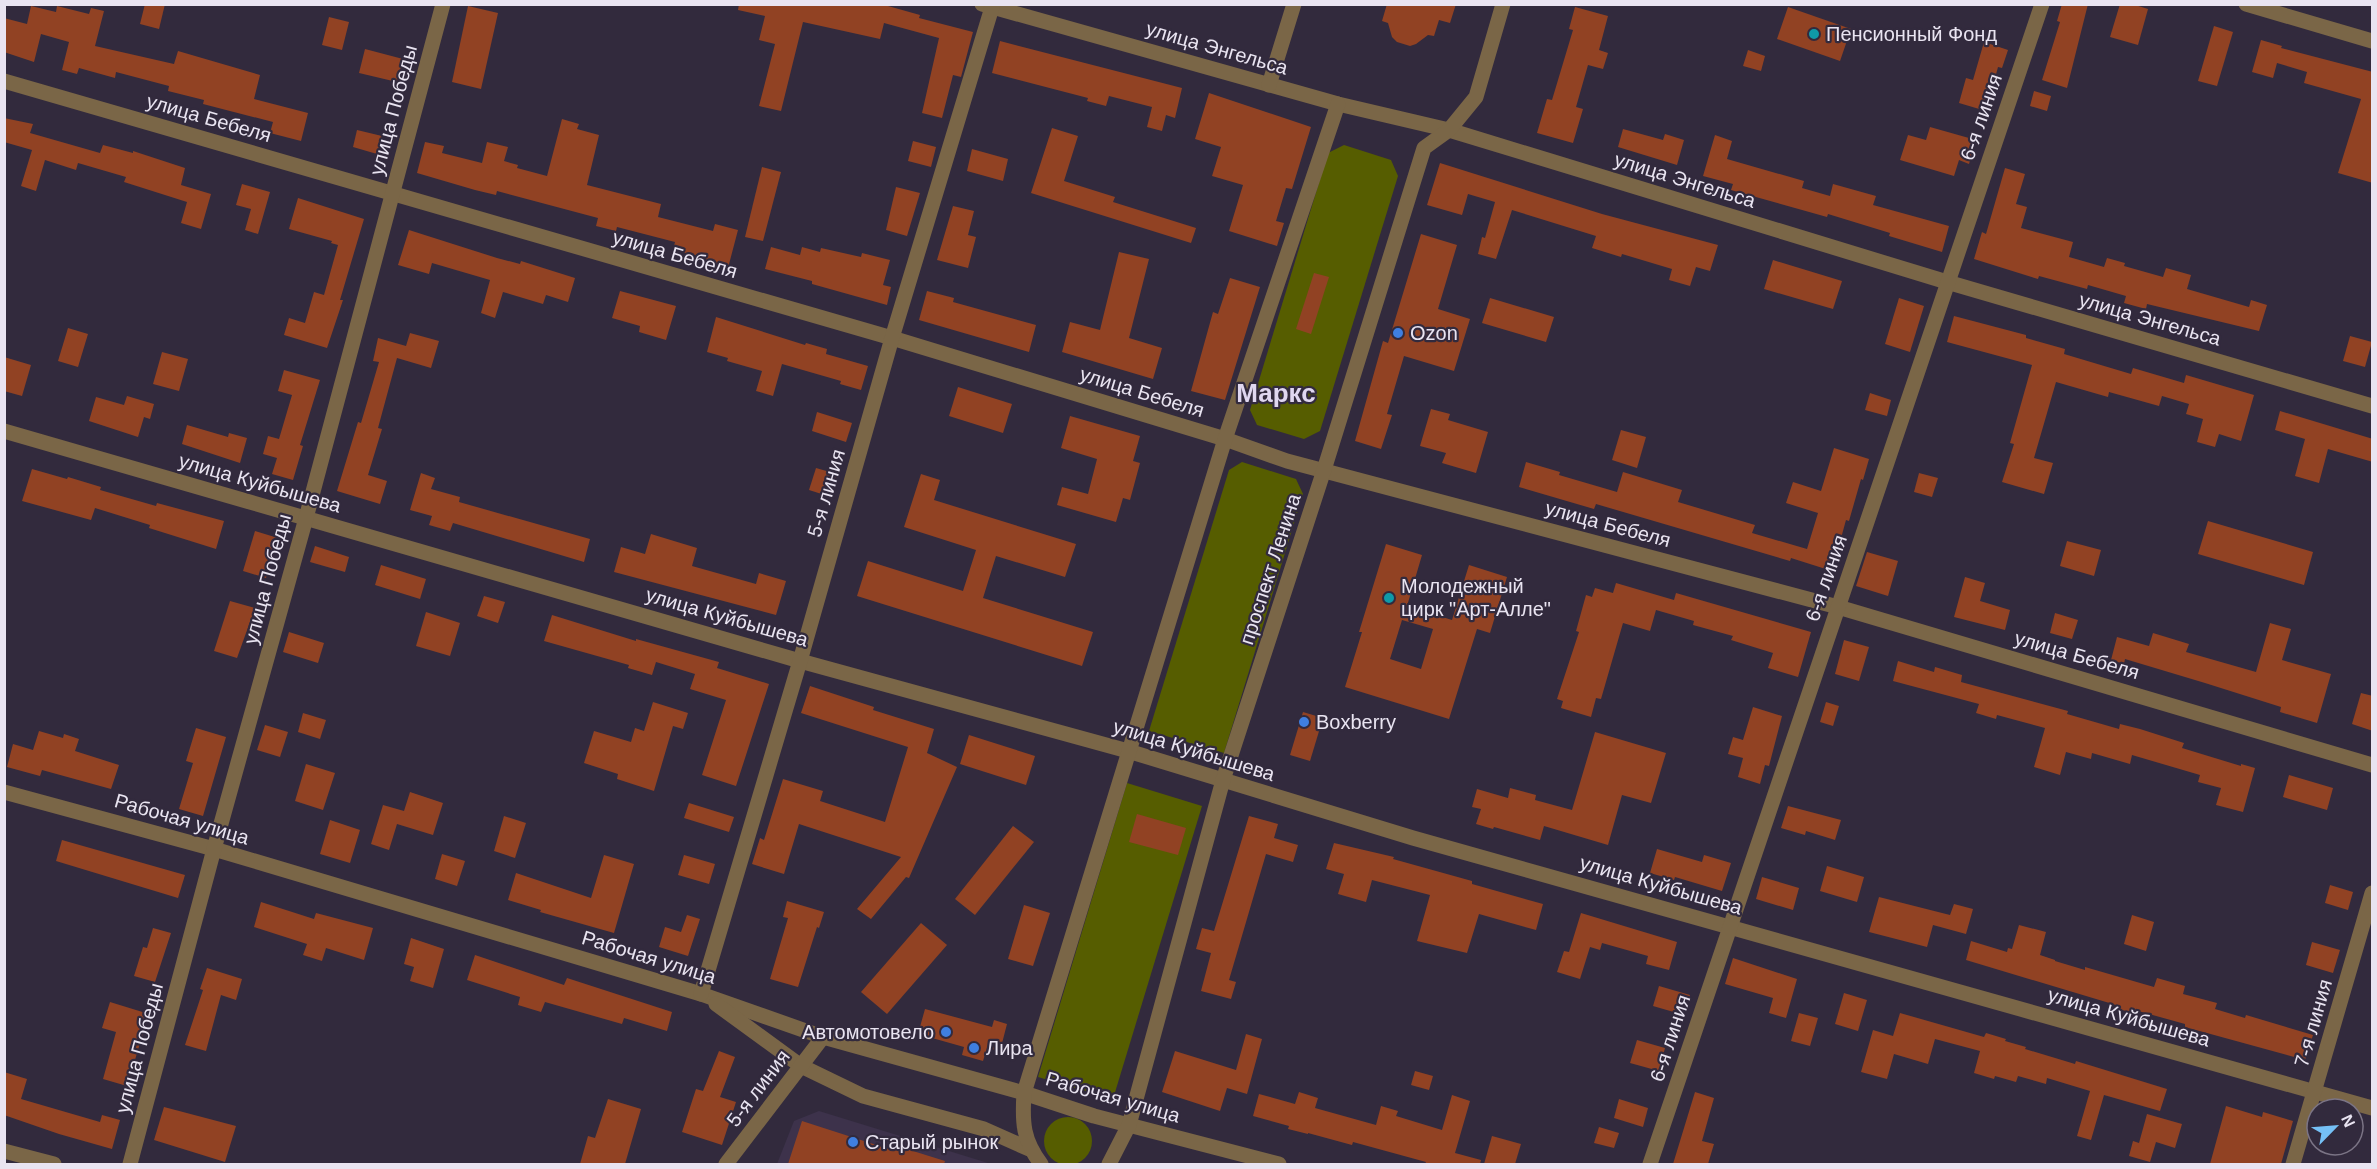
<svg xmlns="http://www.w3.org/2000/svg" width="2377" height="1169" font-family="Helvetica,sans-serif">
<rect width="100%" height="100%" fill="#322a3d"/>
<path fill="#3d324b" d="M819 1111 988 1163V1164H777L794 1121Z"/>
<g fill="#565d00">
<path d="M1344 145 1391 160 1398 176 1320 431 1304 439 1257 425 1250 410 1328 153Z"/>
<path d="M1242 462 1296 479 1303 494 1224 753 1149 731 1229 470Z"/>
<path d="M1127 783 1202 806 1113 1099 1038 1077Z"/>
<circle cx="1068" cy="1141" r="24"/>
</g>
<g fill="#914223" fill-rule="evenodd">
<path d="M145 4H165L159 29 140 24Z"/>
<path d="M739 4H888V6L920 15 919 18 973 32 961 77 953 75 942 118 922 113 939 38 884 23 880 39 803 22 781 111 759 106 775 44 759 40 765 16 738 10Z"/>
<path d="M1387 4H1456L1450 23 1439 20 1434 36 1428 35 1416 44 1410 46 1397 42 1392 37 1388 23 1382 21Z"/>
<path d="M2062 4H2088L2067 88 2042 80 2060 22 2057 21Z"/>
<path d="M2120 4H2132L2148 9 2138 45 2110 37Z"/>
<path d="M31 6 56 12 57 6 89 14 91 8 104 11 95 46 174 64 178 51 260 75 254 99 308 113 301 141 270 133 273 122 203 104 204 100 168 91 169 86 116 72 115 78 79 68 77 74 62 70 69 42 41 34 34 62 4 52V18L27 24Z"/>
<path d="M468 6 498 13 481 89 452 82Z"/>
<path d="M1575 7 1608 16 1599 50 1608 53 1603 69 1588 65 1576 107 1583 109 1573 143 1537 133 1547 99 1552 100 1573 30 1569 29Z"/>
<path d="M1788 7 1851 29 1840 61 1777 39Z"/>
<path d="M329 17 349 22 342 50 322 45Z"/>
<path d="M2214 26 2233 32 2217 86 2198 81Z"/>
<path d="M2261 40 2282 46 2281 48 2373 72V183L2338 173 2361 99 2304 83 2307 72 2277 63 2273 78 2252 72Z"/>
<path d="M1000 41 1182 88 1175 118 1166 115 1162 131 1147 127 1152 107 1109 96 1106 106 1087 101 1088 98 992 73Z"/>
<path d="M1984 42 2008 50 2002 68 1998 67 1986 111 1959 103 1966 78 1973 80Z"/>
<path d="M365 49 403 59 397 82 359 73Z"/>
<path d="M1748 50 1765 56 1761 71 1743 66Z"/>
<path d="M2034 91 2051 96 2047 111 2030 106Z"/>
<path d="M1209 93 1311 127 1292 189 1286 188 1276 221 1284 223 1277 246 1229 231 1243 185 1212 176 1221 147 1195 139Z"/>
<path d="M4 118 33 124 30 133 100 153 103 145 133 153V151L185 168 181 185 211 194 201 229 181 223 187 202 124 182 126 177 78 163 76 170 45 160 36 191 21 186 32 150 4 142Z"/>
<path d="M562 119 579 124 577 129 599 135 587 185 661 204 658 217 713 231 715 224 738 230 728 268 706 262V258L673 250 675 242 617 227 616 231 596 226 598 218 497 191 496 195 475 190 417 173 425 142 444 146 442 153 482 163 487 142 508 147 504 161 518 165 517 168 547 176Z"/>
<path d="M1930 127 1976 140 1969 164 1959 160 1954 176 1900 160 1908 135 1926 140Z"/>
<path d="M1052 128 1078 136 1064 181 1115 197 1113 202 1196 228 1191 243 1031 193Z"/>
<path d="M1623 129 1663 140 1665 134 1684 140 1677 165 1618 147Z"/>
<path d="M357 130 382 136 377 154 353 147Z"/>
<path d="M1715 135 1732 141 1727 159 1804 181 1802 188 1830 196 1833 184 1876 196 1873 205 1949 226 1942 252 1889 236 1890 233 1828 214 1827 217 1731 190 1733 184 1703 176Z"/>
<path d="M913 141 936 147 931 167 908 161Z"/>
<path d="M972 149 1008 159 1003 181 967 171Z"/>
<path d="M1440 163 1602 214 1718 245 1710 271 1696 267 1690 286 1669 280 1672 269 1622 254 1621 257 1592 248 1596 236 1512 210 1496 259 1478 254 1482 237 1485 238 1495 202 1468 194 1462 215 1427 205Z"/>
<path d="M762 167 781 172 763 241 745 237Z"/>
<path d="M2005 168 2025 174 2016 204 2027 207 2021 228 2073 242 2069 257 2104 267 2107 258 2125 263 2124 266 2163 277 2166 268 2191 275 2187 289 2249 307 2251 300 2267 305 2259 331 2147 304 2146 309 2124 303 2126 296 2088 285 2087 289 2039 276 2038 279 1974 259 1982 232 1986 234Z"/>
<path d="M242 184 270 192 258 234 245 230 251 209 236 205Z"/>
<path d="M896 187 920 193 907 236 886 230Z"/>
<path d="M298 198 364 219 340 300H343L327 348 284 335 289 318 305 323 314 292 324 295 338 245 331 243 332 241 289 229Z"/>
<path d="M953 206 974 211 968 235 976 237 968 268 937 260Z"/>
<path d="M409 230 497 258 520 264 521 261 575 278 568 302 546 295 543 304 503 292 495 318 481 313 490 280 432 263 429 274 398 265Z"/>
<path d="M1421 234 1457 245 1438 309 1470 319 1454 371 1404 356 1387 414 1392 415 1381 449 1355 441 1383 341 1388 343Z"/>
<path d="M771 247 800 255 802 247 820 252 821 248 861 257 862 253 890 260 883 285 891 287 887 305 812 284V281L765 269Z"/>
<path d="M1119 252 1149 259 1129 338 1162 348 1153 379 1062 352 1070 322 1100 330Z"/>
<path d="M1773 260 1842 281 1833 309 1764 289Z"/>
<path d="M1314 273 1329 277 1311 334 1296 329Z"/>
<path d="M1230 278 1260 287 1225 400 1191 391 1213 312 1218 314Z"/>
<path d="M620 291 676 306 666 340 639 332 640 326 612 318Z"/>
<path d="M927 291 954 298 953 302 1036 325 1029 352 919 320Z"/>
<path d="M1490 298 1554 317 1546 342 1482 323Z"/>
<path d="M1899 298 1924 306 1910 352 1885 344Z"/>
<path d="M1954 316 2026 335V338L2065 349 2064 354 2131 374 2133 368 2184 383 2186 375 2254 395 2241 441 2219 434 2215 447 2197 442 2203 419 2186 414 2189 404 2162 396 2159 406 2109 392 2108 397 2056 382 2034 458 2053 463 2044 494 2002 482 2014 444 2010 443 2032 365 1947 342Z"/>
<path d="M716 317 805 345 806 343 827 349 826 354 868 366 861 390 840 384 841 381 782 364 773 396 756 391 762 371 727 361 728 358 707 352Z"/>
<path d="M68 328 88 334 78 367 58 361Z"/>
<path d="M410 333 439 341 431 368 397 358 378 428 382 429 368 475 387 481 380 504 337 491 358 422 361 423 379 362 373 361 378 338 406 346Z"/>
<path d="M2350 336 2372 342 2365 367 2343 361Z"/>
<path d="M162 352 188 359 179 391 153 384Z"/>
<path d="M4 357 31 365 22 396 4 391Z"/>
<path d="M284 370 320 380 300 445 303 446 293 480 272 474 277 458 263 454 268 436 279 439 292 395 278 391Z"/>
<path d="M958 387 1012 404 1003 433 949 416Z"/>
<path d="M1870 393 1891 400 1887 416 1865 410Z"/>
<path d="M127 396 154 404 150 419 144 417 138 437 89 421 96 397 124 405Z"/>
<path d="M1431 409 1450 414 1448 420 1488 432 1476 473 1442 463 1446 453 1420 446Z"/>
<path d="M2280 411 2373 439V462L2328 449 2319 483 2295 476 2305 439 2275 430Z"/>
<path d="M817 412 852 423 846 442 812 431Z"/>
<path d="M1070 416 1140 436 1133 461 1140 463 1130 500 1123 498 1116 522 1057 505 1062 487 1088 494 1097 459 1061 448Z"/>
<path d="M187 425 228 437 229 433 247 438 240 463 182 444Z"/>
<path d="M1621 430 1646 437 1637 468 1612 460Z"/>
<path d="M1834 448 1869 459 1863 480 1861 479 1849 521 1846 520 1832 571 1791 558 1790 561 1596 504 1594 509 1519 487 1526 462 1560 472 1559 475 1617 492 1623 472 1682 490 1678 502 1755 525 1752 533 1807 549 1818 513 1786 503 1793 482 1821 491Z"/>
<path d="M816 468 837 474 831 497 809 490Z"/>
<path d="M32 469 67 479 68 477 101 487 100 490 156 506 157 503 224 521 216 549 149 528 150 525 95 508 91 520 22 501Z"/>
<path d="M421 473 435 478 431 489 460 497 459 502 590 539 584 562 453 523 450 531 429 525 432 516 410 510Z"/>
<path d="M1919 473 1938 478 1932 497 1914 492Z"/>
<path d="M921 474 940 480 934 500 1076 544 1065 577 996 556 983 598 1093 632 1082 666 857 596 868 561 963 591 976 550 904 527Z"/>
<path d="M2208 521 2313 552 2304 585 2198 554Z"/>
<path d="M255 531 278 538 266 578 243 571Z"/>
<path d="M651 534 697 548 692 566 756 584 759 573 786 581 776 615 614 572 621 547 645 554Z"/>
<path d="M2067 541 2101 550 2094 576 2060 566Z"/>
<path d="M1386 544 1422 555 1407 606 1452 620 1469 565 1507 577 1490 633 1477 629 1449 719 1345 687 1362 632H1359ZM1402 620 1433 629 1421 669 1390 659Z"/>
<path d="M315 546 349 557 345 572 310 562Z"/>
<path d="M1867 552 1898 561 1888 596 1856 586Z"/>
<path d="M381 565 426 579 420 599 375 585Z"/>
<path d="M1965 577 1985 583 1980 601 2010 610 2005 630 1954 617Z"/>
<path d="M1616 583 1674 600 1676 593 1811 632 1798 677 1768 668 1773 653 1731 640 1733 636 1693 625 1694 621 1656 610 1650 631 1623 623 1601 699 1596 698 1591 717 1561 708 1563 701 1557 699 1579 632 1576 631 1586 595 1592 597 1595 588 1613 593Z"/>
<path d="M484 596 505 602 498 623 477 616Z"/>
<path d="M230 601 255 608 237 658 214 651Z"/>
<path d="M426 612 460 623 450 656 416 646Z"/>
<path d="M2055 613 2078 620 2072 639 2050 633Z"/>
<path d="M552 615 636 641V639L719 662 717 668 769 684 736 786 702 775 726 700 690 689 695 674 656 662 652 675 628 668 629 665 544 641Z"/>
<path d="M2270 623 2291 629 2282 660 2331 674 2317 723 2280 712 2281 707 2205 683 2125 659 2124 664 2111 660 2117 637 2149 646 2153 633 2189 644 2186 652 2256 672Z"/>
<path d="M289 632 324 643 318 663 283 652Z"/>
<path d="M1844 640 1869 647 1859 681 1835 674Z"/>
<path d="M1898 661 1934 672 1935 667 1962 675 1961 682 2068 711 2067 714 2119 729 2120 724 2140 729 2184 743 2182 748 2241 766V764L2255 768 2243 812 2216 805 2221 788 2198 782 2200 775 2132 755 2130 764 2092 753 2091 759 2066 752 2060 775 2034 767 2045 728 1997 715 1996 719 1976 713 1979 704 1893 681Z"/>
<path d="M810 686 874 707 873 710 934 729 927 753 957 767 909 878 906 877 871 919 857 909 901 857 799 824 784 874 752 864 760 838 764 840 783 779 823 791 820 801 885 822 908 747 801 713Z"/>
<path d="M2361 693 2373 696V731L2352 724Z"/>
<path d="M653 702 688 713 683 729 673 726 654 791 617 779 618 774 584 763 594 731 631 742 635 728 644 731Z"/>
<path d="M1826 702 1839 706 1833 726 1820 722Z"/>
<path d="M1753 707 1782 716 1769 766 1765 765 1760 784 1738 777 1743 758 1728 754 1733 737 1743 740Z"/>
<path d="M1303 712 1323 718 1310 761 1290 755Z"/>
<path d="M303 713 326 720 320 739 298 732Z"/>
<path d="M265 725 288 732 280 757 257 750Z"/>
<path d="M196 728 226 737 203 816 179 809 193 763 186 761Z"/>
<path d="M39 731 63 738 64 734 79 739 75 751 119 765 111 789 42 770 40 776 7 767 13 744 33 750Z"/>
<path d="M1595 732 1666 753 1651 803 1622 795 1608 845 1544 826 1540 840 1494 827 1493 829 1476 824 1481 809 1472 807 1477 789 1508 798 1510 788 1536 795 1535 800 1572 810Z"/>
<path d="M969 735 1035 756 1026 785 960 764Z"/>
<path d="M306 764 335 773 323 810 295 801Z"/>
<path d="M2289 775 2333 788 2327 810 2283 797Z"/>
<path d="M410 792 443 803 433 835 397 824 389 850 371 844 383 805 404 811Z"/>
<path d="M689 803 734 817 729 832 684 818Z"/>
<path d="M1788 806 1841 820 1835 840 1806 831 1805 835 1781 828Z"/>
<path d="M1137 814 1186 828 1178 855 1129 842Z"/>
<path d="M504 816 526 823 515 858 494 851Z"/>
<path d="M1249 816 1278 824 1274 838 1298 845 1293 862 1266 854 1229 980 1236 982 1231 999 1201 991 1211 953 1196 949 1202 928 1214 931Z"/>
<path d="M330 820 360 830 350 863 320 854Z"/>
<path d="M1013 826 1034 842 975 915 955 899Z"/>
<path d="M62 840 185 875 178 898 56 861Z"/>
<path d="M1334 843 1394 857 1393 859 1472 881V884L1543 904 1536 930 1479 914 1467 953 1417 941 1430 895 1372 880 1366 902 1338 894 1344 874 1326 869Z"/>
<path d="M1657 849 1702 862 1704 855 1731 863 1722 891 1675 877 1674 880 1650 873Z"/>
<path d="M442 854 465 861 457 886 435 879Z"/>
<path d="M604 855 634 864 614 933 540 912 541 910 508 900 516 873 591 898Z"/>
<path d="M684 855 715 864 709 884 678 875Z"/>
<path d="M1827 866 1864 877 1857 902 1820 891Z"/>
<path d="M1762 877 1799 888 1793 910 1756 899Z"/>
<path d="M2330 885 2353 892 2348 910 2325 903Z"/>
<path d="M1879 897 1950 915 1954 904 1973 909 1966 934 1933 925 1927 947 1869 932Z"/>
<path d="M787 901 824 912 819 928 817 927 798 987 770 979 788 918 783 917Z"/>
<path d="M261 902 314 919 316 913 373 928 364 960 326 948 322 961 303 955 307 944 254 927Z"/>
<path d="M1024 905 1050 913 1033 966 1008 959Z"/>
<path d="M1581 913 1677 942 1669 970 1646 964 1648 956 1602 943 1600 950 1590 947 1580 979 1557 972 1564 951 1569 952Z"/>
<path d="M687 915 700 919 688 956 659 947 665 927 681 932Z"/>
<path d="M2132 915 2154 922 2146 951 2124 944Z"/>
<path d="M921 923 947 945 887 1014 861 992Z"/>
<path d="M2019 925 2046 932 2040 955 2055 960V961L2085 970V967L2154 987 2157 978 2185 986 2183 994 2217 1003 2215 1009 2245 1018 2246 1015 2313 1035 2305 1060 2185 1027V1024L2131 1009 2130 1012 2115 1008 2116 1005 1966 960 1971 941 2007 952 2008 948 2012 949Z"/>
<path d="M153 928 171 933 155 982 134 976 143 947 147 948Z"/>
<path d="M411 938 444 949 433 988 410 981 414 967 404 964Z"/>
<path d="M2312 942 2340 950 2333 973 2306 965Z"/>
<path d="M475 955 564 985 567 978 672 1012 667 1031 624 1018 622 1024 545 1002 541 1012 518 1005 520 997 467 980Z"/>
<path d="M1733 958 1797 979 1786 1018 1769 1013 1773 998 1725 984Z"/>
<path d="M207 968 242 979 236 1000 221 995 206 1051 185 1045 203 990 200 989Z"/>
<path d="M1659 986 1690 995 1684 1015 1653 1006Z"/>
<path d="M1844 993 1867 1000 1858 1031 1835 1024Z"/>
<path d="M110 1002 149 1014 127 1086 103 1079 116 1032 102 1028Z"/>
<path d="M925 1009 992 1027 994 1020 1007 1024 1000 1051 987 1048 983 1061 962 1055 964 1047 918 1034Z"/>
<path d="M1799 1013 1818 1018 1810 1046 1791 1041Z"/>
<path d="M1900 1013 1984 1037 1986 1033 2006 1039 2005 1041 2026 1047 2025 1049 2075 1064 2076 1061 2167 1089 2160 1111 2104 1095 2091 1140 2077 1136 2090 1091 2047 1078 2046 1084 2018 1076 2016 1082 1995 1076 1994 1079 1974 1073 1980 1051 1935 1039 1928 1064 1894 1054 1887 1079 1861 1072 1873 1030 1893 1036Z"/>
<path d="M1246 1034 1262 1039 1247 1094 1227 1088 1220 1111 1162 1092 1175 1051 1236 1070Z"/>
<path d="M1637 1040 1665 1048 1659 1071 1630 1063Z"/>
<path d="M719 1051 735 1057 720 1097 736 1102 722 1145 682 1132 696 1089 703 1091Z"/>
<path d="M1415 1071 1433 1076 1429 1090 1411 1085Z"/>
<path d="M4 1072 27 1079 21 1099 100 1122 102 1115 120 1120 112 1149 59 1134 4 1115Z"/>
<path d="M1299 1092 1318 1098 1315 1108 1376 1125 1381 1106 1398 1111 1396 1116 1442 1130 1452 1095 1470 1101 1455 1153 1481 1160 1480 1164H1425L1426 1162 1353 1142 1352 1145 1308 1133V1134L1288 1129 1289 1126 1253 1116 1259 1094 1295 1104Z"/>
<path d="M1695 1092 1714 1098 1702 1141 1714 1144 1708 1164H1673Z"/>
<path d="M608 1099 641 1109 625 1164H580L588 1136 595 1138Z"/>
<path d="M1619 1099 1648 1108 1643 1127 1614 1118Z"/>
<path d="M2226 1106 2262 1117 2263 1112 2293 1121 2281 1164H2210Z"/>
<path d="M164 1107 236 1126 225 1162 154 1140Z"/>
<path d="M2147 1114 2182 1124 2175 1148 2156 1142 2150 1162 2129 1156 2133 1141 2139 1143Z"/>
<path d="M802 1121 895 1151 897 1146 945 1161 944 1164H788Z"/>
<path d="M1599 1127 1619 1133 1614 1148 1594 1143Z"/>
<path d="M1492 1136 1521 1144 1515 1164H1484Z"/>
</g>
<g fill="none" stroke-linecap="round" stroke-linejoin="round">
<g stroke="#7a6647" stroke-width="15">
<path d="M982 4 1338 104 1449 130 1947 282 2372 406"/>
<path d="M2246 4 2372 41"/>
<path d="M4 81 892 338 1225 439 1287 461 1838 607 2372 765"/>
<path d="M1269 85 1294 4"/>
<path d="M4 431 800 661 1128 751 1413 838 2372 1108"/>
<path d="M4 792 214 849 701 994 823 1037 1024 1093 1094 1116 1279 1164"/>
<path d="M701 994 800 661 892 338 993 4"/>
<path d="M716 1004 801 1066 863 1096 984 1129 1029 1149"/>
<path d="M4 1151 54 1164"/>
<path d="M130 1164 214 849 306 518 443 4"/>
<path d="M726 1164 823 1037"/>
<path d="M1041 1164C1023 1140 1022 1123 1024 1093L1225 439 1338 104"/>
<path d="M1109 1164 1129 1125 1223 780 1324 470 1424 148 1449 130 1476 97 1503 4"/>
<path d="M1650 1164 2042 4"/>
<path d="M2293 1164 2372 893"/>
</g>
</g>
<g fill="#0f9aa8" stroke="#322a3d" stroke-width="2">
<circle cx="1814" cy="34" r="6"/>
<circle cx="1389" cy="598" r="6"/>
</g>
<g fill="#3f7fe0" stroke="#322a3d" stroke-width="2">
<circle cx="1398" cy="333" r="6"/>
<circle cx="1304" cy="722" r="6"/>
<circle cx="946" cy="1032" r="6"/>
<circle cx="974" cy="1048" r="6"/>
<circle cx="853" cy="1142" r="6"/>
</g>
<g text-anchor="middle" stroke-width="4.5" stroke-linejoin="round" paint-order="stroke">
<g font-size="20" fill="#e9e4f1" stroke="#322a3d" text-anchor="start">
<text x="1826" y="41">Пенсионный Фонд</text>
<text x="1410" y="340">Ozon</text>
<text x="1401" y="593">Молодежный<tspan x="1401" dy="23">цирк "Арт-Алле"</tspan></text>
<text x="1316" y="729">Boxberry</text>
<text x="934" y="1039" text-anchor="end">Автомотовело</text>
<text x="986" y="1055">Лира</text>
<text x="865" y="1149">Старый рынок</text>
</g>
<g font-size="20" fill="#e9e4f1" stroke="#322a3d">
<text transform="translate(1217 48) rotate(16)" y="7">улица Энгельса</text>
<text transform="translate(393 110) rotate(-75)" y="7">улица Победы</text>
<text transform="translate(1981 117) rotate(-71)" y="7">6-я линия</text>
<text transform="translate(209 118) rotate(16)" y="7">улица Бебеля</text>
<text transform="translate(1685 180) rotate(17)" y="7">улица Энгельса</text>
<text transform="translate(675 254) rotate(16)" y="7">улица Бебеля</text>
<text transform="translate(2150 319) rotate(16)" y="7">улица Энгельса</text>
<text transform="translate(1142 392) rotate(17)" y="7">улица Бебеля</text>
<text transform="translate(260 483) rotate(16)" y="7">улица Куйбышева</text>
<text transform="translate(826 493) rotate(-74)" y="7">5-я линия</text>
<text transform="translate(1608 524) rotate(15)" y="7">улица Бебеля</text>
<text transform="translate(1270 569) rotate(-72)" y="7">проспект Ленина</text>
<text transform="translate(1826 578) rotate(-71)" y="7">6-я линия</text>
<text transform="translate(267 579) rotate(-75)" y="7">улица Победы</text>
<text transform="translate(727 617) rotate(16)" y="7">улица Куйбышева</text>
<text transform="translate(2077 655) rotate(16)" y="7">улица Бебеля</text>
<text transform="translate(1194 750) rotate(17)" y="7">улица Куйбышева</text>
<text transform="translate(182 819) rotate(16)" y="7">Рабочая улица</text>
<text transform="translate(1661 885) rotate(16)" y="7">улица Куйбышева</text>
<text transform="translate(649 957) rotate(17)" y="7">Рабочая улица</text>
<text transform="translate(2129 1017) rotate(16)" y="7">улица Куйбышева</text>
<text transform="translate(2313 1023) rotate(-74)" y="7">7-я линия</text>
<text transform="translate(1670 1038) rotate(-72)" y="7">6-я линия</text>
<text transform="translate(139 1048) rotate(-75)" y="7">улица Победы</text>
<text transform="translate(758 1088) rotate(-53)" y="7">5-я линия</text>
<text transform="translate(1113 1097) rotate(16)" y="7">Рабочая улица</text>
</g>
<g font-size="26" font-weight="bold" fill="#e0d7f0" stroke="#322a3d">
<text x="1276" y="402">Маркс</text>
</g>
</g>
<rect width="2377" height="1169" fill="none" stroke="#e9e4f1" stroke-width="12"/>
<g transform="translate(2335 1127) rotate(65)"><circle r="28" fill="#322a3d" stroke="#7b7485" stroke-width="1.5"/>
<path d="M0-4.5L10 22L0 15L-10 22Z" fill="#75c0f6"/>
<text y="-9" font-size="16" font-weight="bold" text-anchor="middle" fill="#e9e4f1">N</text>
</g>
</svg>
